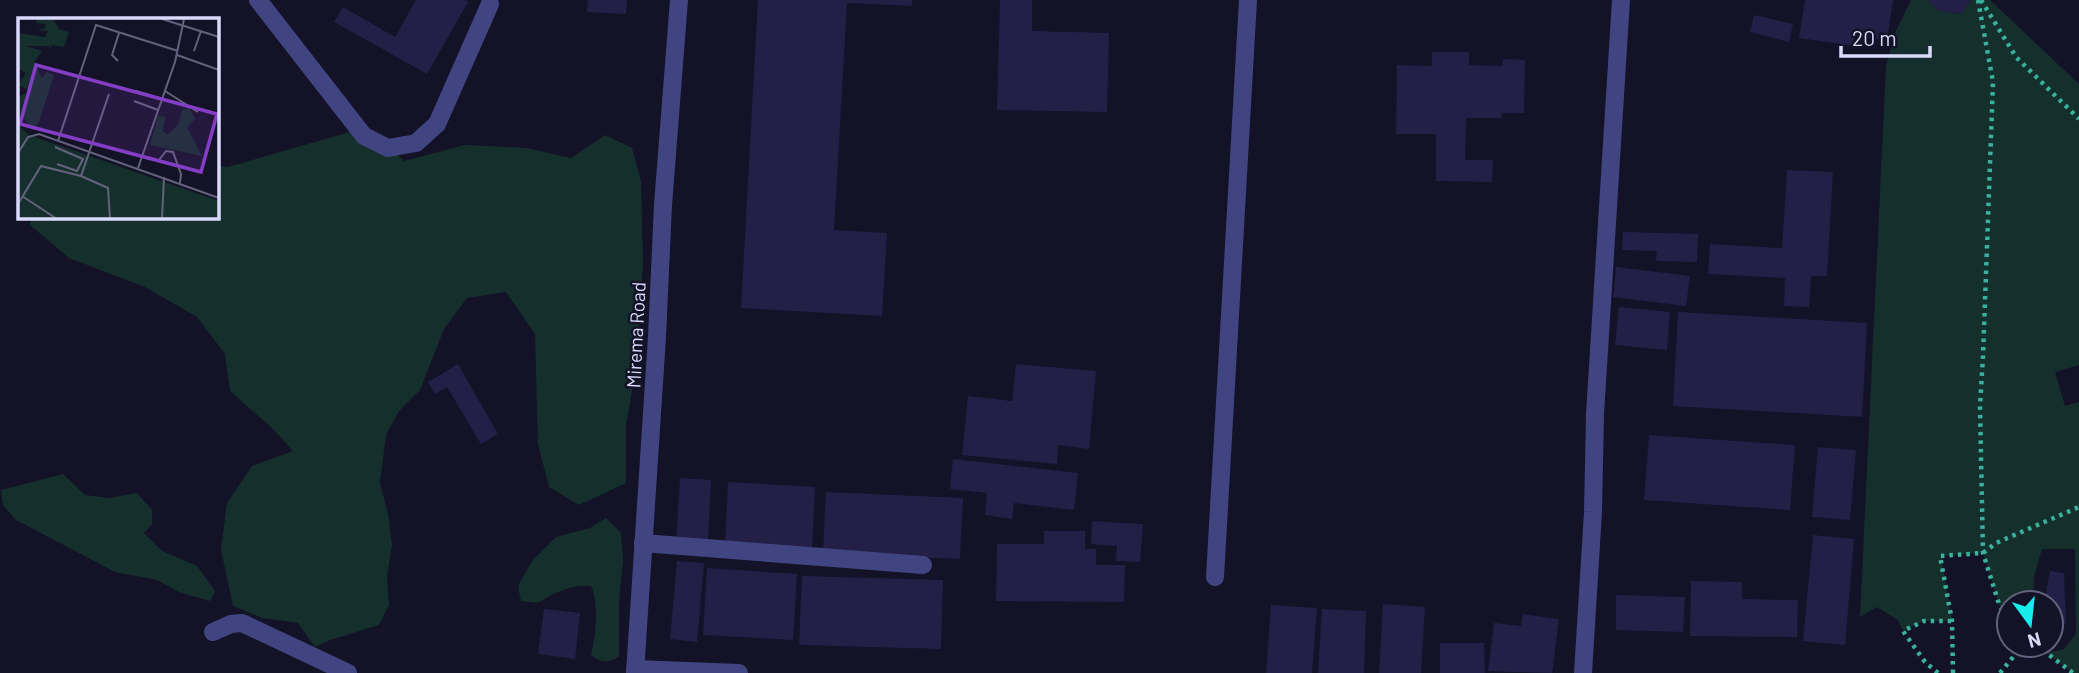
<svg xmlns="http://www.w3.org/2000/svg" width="2079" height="673" font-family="Barlow,sans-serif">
<rect width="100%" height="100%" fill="#131227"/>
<g fill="#15302c">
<path d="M1911 0H1928L1937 10 1960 14 1972 0H1990L2079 84V365L2055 372 2065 406 2079 402V673H2073L2046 653 2064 649 2076 634 2075 549H2042L2034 577 2033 603H2009V617L2000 607 1983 553 1941 556 1952 621H1924L1903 631 1898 620 1877 607 1860 617 1886 66 1896 31Z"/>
<path d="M367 127 404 161 465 145 527 148 571 158 605 135 632 148 641 181 643 263 637 362 626 425V483L579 505 549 487 538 444 535 334 506 292 467 298 444 329 420 390 399 411 386 435 380 483 388 514 392 545 387 577 389 605 379 625 330 640 315 647 298 623 263 618 233 606 221 550 227 503 252 466 293 451 272 428 230 391 225 354 197 317 145 287 69 258 30 225 31 217H217V166L228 167Z"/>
<path d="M63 474 85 495 109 498 137 493 152 510V524L144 533 162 551 197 566 215 591 210 601 179 592 157 580 115 572 16 520 3 505 1 490Z"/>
<path d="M606 518 621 533 623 560 619 602V656C608 664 602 663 591 655 596 637 599 602 591 586 572 584 553 593 538 603L521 601 518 586 532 561 556 537 590 528Z"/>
</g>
<g fill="#231f46">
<path d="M416 0H464L468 2 427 74 334 22 343 7 395 37Z"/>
<path d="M588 0H627L626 14 587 12Z"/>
<path d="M758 0H912V6L847 3 834 230 887 233 882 316 741 308Z"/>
<path d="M1000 0H1032V31L1109 33 1107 112 997 110Z"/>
<path d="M1805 0H1893L1887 41 1863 37 1862 47 1799 38Z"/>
<path d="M1928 0H1972L1961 14 1937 10Z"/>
<path d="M1754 15 1793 24 1789 42 1750 32Z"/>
<path d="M1432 52H1469V65L1503 66V59L1525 60 1524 113H1502L1501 118H1466L1465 160H1493L1492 182 1436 181V134H1396L1397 65 1432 66Z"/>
<path d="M1787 170 1833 172 1827 276H1811L1809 307 1784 306 1785 278 1708 274 1710 244 1782 248Z"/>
<path d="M1623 232 1698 234 1697 262 1656 261 1657 251 1622 250Z"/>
<path d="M1616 267 1690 276 1686 306 1613 297Z"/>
<path d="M1619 307 1670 312 1667 350 1615 345Z"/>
<path d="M1678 312 1867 323 1862 417 1673 406Z"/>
<path d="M458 364 498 434 481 444 447 387 435 394 428 382Z"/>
<path d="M1016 364 1096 371 1089 449 1058 445 1057 464 962 455 968 396 1012 401Z"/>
<path d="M1649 435 1795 445 1790 510 1644 500Z"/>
<path d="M1818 447 1856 450 1850 520 1812 517Z"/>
<path d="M953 459 1078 473 1074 510 1014 503 1012 519 985 515 987 493 950 489Z"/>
<path d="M680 478 711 480 708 542 676 541Z"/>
<path d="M728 482 815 487 812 550 725 546Z"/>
<path d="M826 492 963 498 960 559 823 553Z"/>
<path d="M1092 521 1143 524 1140 562 1116 561 1117 546 1091 544Z"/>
<path d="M1044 531H1085V549H1096V565H1125L1124 602 996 601 997 544H1044Z"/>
<path d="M1813 535 1854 539 1845 645 1803 641Z"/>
<path d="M677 561 704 563 697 642 670 639Z"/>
<path d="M707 568 797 574 793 640 703 635Z"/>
<path d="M2050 571 2064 573 2066 624 2051 620V603H2044Z"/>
<path d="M802 576 943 580 941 649 799 645Z"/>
<path d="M1691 581 1742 582V599L1798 600 1797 637 1690 636Z"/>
<path d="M1616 595 1685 597 1683 632 1616 630Z"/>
<path d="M1383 604 1425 607 1421 673H1379Z"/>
<path d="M1271 605 1317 608 1312 673H1266Z"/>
<path d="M544 609 580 613 575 659 538 654Z"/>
<path d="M1322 609 1366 611 1364 673H1318Z"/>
<path d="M1523 614 1559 619 1552 673 1488 671 1494 623 1521 626Z"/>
<path d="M1440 643H1484L1485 673H1440Z"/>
</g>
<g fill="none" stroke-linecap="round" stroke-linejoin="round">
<g stroke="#39b19d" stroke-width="4.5" stroke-dasharray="3.5 5" stroke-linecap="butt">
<path d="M1978 0 1993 82 1983 356 1980 406 1983 553 2000 607 2009 617"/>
<path d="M1981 0 2016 57 2079 119"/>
<path d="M2036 645 2073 673"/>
<path d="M1938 673 1925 662 1903 631 1924 621H1952"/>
<path d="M1953 673 1952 621 1940 556 1983 553 1996 543 2079 507"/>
<path d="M2000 673 2023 645"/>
</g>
<g stroke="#404582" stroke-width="18">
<path d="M258 0 364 136 388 148 416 143 437 124 490 4"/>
<path d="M643 543 923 565"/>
<path d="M1215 577 1248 0"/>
<path d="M213 632 231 624 242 623 348 673"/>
<path d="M635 669 739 673"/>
<path d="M635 673 657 337 663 205 679 0"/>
<path d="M1583 673 1593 512 1595 414 1621 0"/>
</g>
</g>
<g text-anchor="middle" stroke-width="5" stroke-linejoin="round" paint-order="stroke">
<g font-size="19" fill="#dadafc" stroke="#131227">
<text transform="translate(636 335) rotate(-87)" y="7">Mirema Road</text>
</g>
</g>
<g transform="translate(18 18)">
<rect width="201" height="201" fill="#131227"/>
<path d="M19 1 36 2 41 11 51 14 46 29 33 27 32 33 31 28H8L24 33 16 44 24 60 28 54 36 57 21 104 15 112 0 92V79L13 73 0 67 8 55 0 51V15L27 19 30 13 17 12 26 11 28 6 18 5ZM171 90 177 101 169 109 184 138 132 127 140 98 147 99 145 113 149 117 160 107 164 92ZM0 106 11 117 201 183V201H0Z" fill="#15302c"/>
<path fill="none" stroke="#63627c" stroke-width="2" d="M144 1 201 19M176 33 183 13M159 37 201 52M100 43 94 37 101 15M118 73 144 81M147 73 180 94M116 83 140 92M40 123 78 7 160 33M37 129 65 141 59 153 39 146M0 135 10 119 21 116 201 180M141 142 148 133 155 134 163 156 162 165M120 150 157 44 166 1M63 158 90 170 92 201M4 178 39 201M0 186 23 148 63 158 91 76M144 201 146 159"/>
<path fill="#843dc5" fill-opacity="0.15" stroke="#843dc5" stroke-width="3.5" d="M18 47 199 96 183 154 2 106Z"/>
<rect width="201" height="201" fill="none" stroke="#dadafc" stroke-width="3.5"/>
</g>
<g transform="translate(2030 624) rotate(165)"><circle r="33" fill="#131227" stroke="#63627c" stroke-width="2"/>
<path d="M0-5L12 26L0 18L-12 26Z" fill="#15edec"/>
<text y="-10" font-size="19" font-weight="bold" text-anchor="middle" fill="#dadafc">N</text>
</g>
<path d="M1841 46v10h89v-10" fill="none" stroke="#dadafc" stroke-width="3.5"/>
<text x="1852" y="46" font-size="21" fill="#dadafc" stroke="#131227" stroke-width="5" paint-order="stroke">20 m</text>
</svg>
